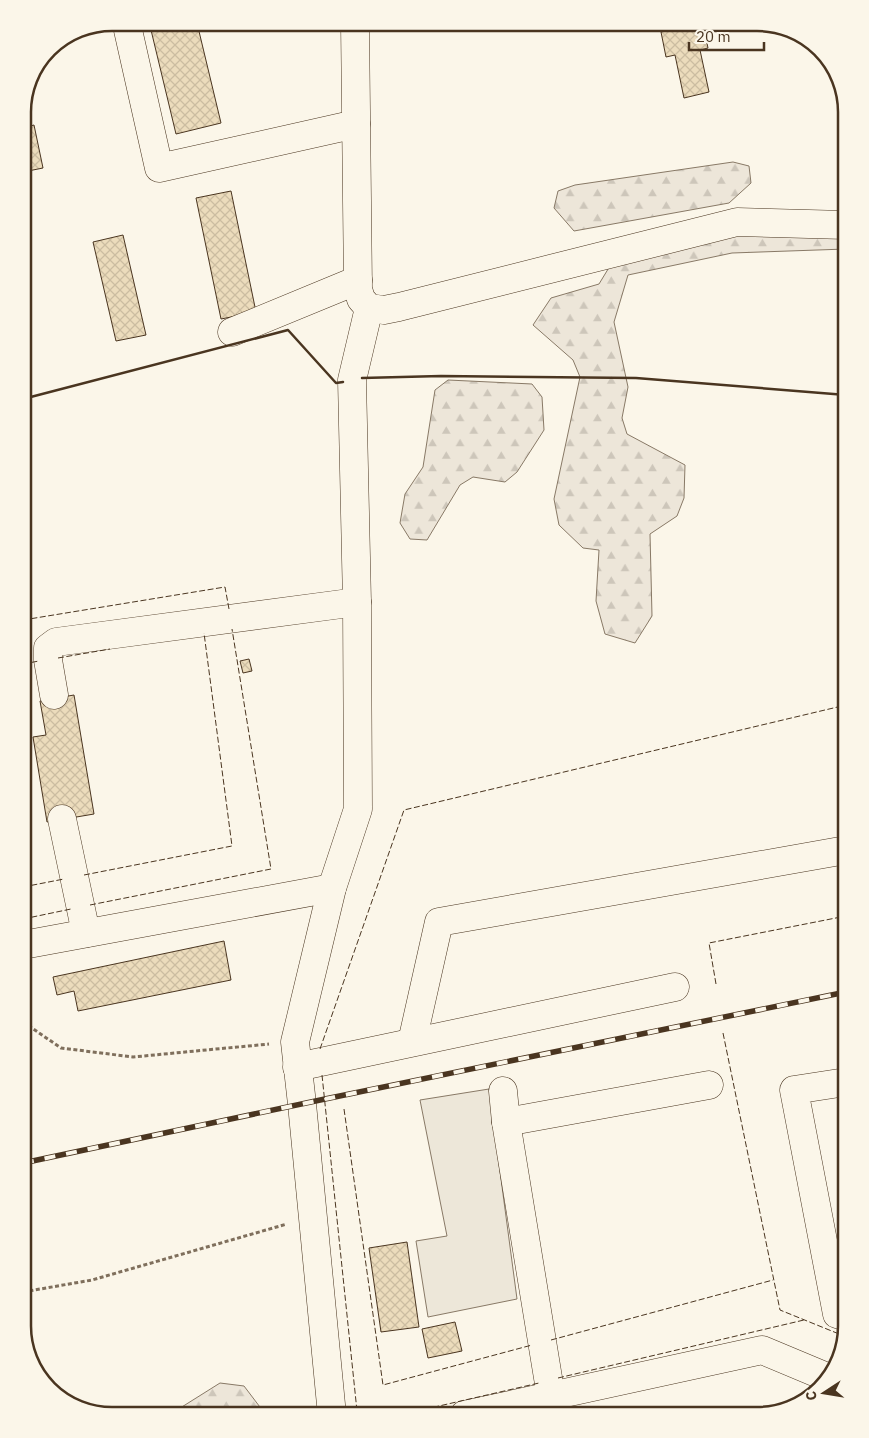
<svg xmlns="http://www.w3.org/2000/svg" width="869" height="1438" font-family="'IBM Plex Sans',sans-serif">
<defs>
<pattern id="forest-firs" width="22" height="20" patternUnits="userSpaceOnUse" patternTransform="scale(1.25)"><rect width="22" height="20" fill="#ede6d9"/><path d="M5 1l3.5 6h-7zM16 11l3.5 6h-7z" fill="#cdc6ba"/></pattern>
<pattern id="building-cross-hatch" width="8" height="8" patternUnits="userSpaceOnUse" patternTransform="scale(1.25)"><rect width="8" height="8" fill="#ecdcbc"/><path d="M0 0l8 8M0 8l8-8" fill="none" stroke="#ccbda1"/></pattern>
</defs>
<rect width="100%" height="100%" fill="#fbf6e9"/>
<g fill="url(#forest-firs)" stroke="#887966">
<path d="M733 162 749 166 751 183 729 203 574 231 554 208 558 191 575 185Z"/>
<path d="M732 233 846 237V249L732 253 628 275 614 322 628 387 622 418 627 434 685 465 684 498 677 516 650 534 652 616 635 643 605 634 596 601 599 550 583 548 559 525 554 499 580 377 573 360 533 325 551 298 599 284 616 256Z"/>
<path d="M448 380 532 384 542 397 544 430 517 472 505 482 473 477 460 485 427 540 410 539 400 523 405 494 423 467 435 390Z"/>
<path d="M220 1383 244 1386 266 1415H153L177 1410Z"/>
</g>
<path fill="#ede7d9" stroke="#887966" d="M489 1089 517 1299 428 1317 416 1241 447 1236 420 1100Z"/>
<g fill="url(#building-cross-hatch)" stroke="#4a3520">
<path d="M183 23H197L221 123 176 134 151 30Z"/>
<path d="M667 23H695L696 26 703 25 708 48 700 50 709 92 684 98 675 55 666 57 661 32 669 30Z"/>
<path d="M34 125 43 168 23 172V128Z"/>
<path d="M231 191 256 312 221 319 196 198Z"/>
<path d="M123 235 146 335 116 341 93 242Z"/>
<path d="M249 659 252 671 243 673 240 661Z"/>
<path d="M74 695 94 814 47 822 33 737 46 735 40 701Z"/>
<path d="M224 941 231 980 78 1011 74 991 57 995 53 977Z"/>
<path d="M407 1242 419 1327 381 1332 369 1248Z"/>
<path d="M455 1322 462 1351 428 1358 422 1329Z"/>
</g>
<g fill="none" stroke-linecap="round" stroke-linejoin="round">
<g stroke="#4a3520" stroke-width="29">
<g id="minor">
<path d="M355 23 358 289 361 299 369 308 384 310 399 307 737 222 846 225"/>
<path d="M128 30 159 168 356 124"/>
<path d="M232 332 358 280"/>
<path d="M54 695 48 660V648L56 642 357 602"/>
<path d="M62 819 86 933"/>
<path d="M23 945 332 888"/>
<path d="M412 1042 439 922 846 850"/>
<path d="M297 1067 675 987"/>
<path d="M503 1091 506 1122 551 1396"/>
<path d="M506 1122 709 1085"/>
<path d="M846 1317 837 1314 794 1090 846 1082"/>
<path d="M332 1415 302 1104 295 1042 332 888 358 809 357 602 352 380 369 308"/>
<path d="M464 1415 762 1350 829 1378"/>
</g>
</g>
<g stroke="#7f6f5c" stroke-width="3" stroke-dasharray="4 2.5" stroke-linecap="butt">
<path d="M23 1022 61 1048 133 1057 269 1044"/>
<path d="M23 1292 92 1280 287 1224"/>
</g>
<use href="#minor" stroke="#fbf6e9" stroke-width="28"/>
<g stroke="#4a3520" stroke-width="5.5">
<path id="rail" d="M23 1163 325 1099 846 992"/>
</g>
<use href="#rail" stroke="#fbf6e9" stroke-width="4" stroke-dasharray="11" stroke-linecap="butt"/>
<g stroke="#4a3520" stroke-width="1" stroke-dasharray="6 2.5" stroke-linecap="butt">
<path d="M23 620 225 587 229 609"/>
<path d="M58 658 110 649"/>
<path d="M23 664 39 661"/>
<path d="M84 875 232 846 204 633"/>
<path d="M23 887 64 879"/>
<path d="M90 905 271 869 232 629"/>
<path d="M23 919 71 909"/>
<path d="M716 984 709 943 846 916"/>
<path d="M723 1033 780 1310 844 1336"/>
<path d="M320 1049 404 810 846 705"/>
<path d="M322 1075 357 1411 368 1415"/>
<path d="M344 1109 383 1385 532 1345"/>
<path d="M551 1340 773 1280"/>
<path d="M558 1378 804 1320"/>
<path d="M400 1415 539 1383"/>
</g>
<g stroke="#4a3520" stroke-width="2.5">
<path d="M362 378 441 376 636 378 846 395"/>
<path d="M23 399 288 330 336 383 343 382"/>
</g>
</g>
<path d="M0 0H869V1438H0ZM112 31H757A81 81 0 0 1 838 112V1326A81 81 0 0 1 757 1407H112A81 81 0 0 1 31 1326V112A81 81 0 0 1 112 31Z" fill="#fbf6e9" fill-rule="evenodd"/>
<path fill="none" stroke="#4a3520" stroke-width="2.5" d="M112 31H757A81 81 0 0 1 838 112V1326A81 81 0 0 1 757 1407H112A81 81 0 0 1 31 1326V112A81 81 0 0 1 112 31Z"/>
<g transform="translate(824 1393) rotate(258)" stroke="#fbf6e9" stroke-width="4" paint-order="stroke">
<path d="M0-4L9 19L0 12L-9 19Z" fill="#4a3520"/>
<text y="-8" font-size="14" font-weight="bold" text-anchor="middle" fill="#4a3520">С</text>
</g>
<path d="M689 42v8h75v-8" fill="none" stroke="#4a3520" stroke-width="2.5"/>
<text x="696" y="42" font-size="15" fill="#4a3520" stroke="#fbf6e9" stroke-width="4" paint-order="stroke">20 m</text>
</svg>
